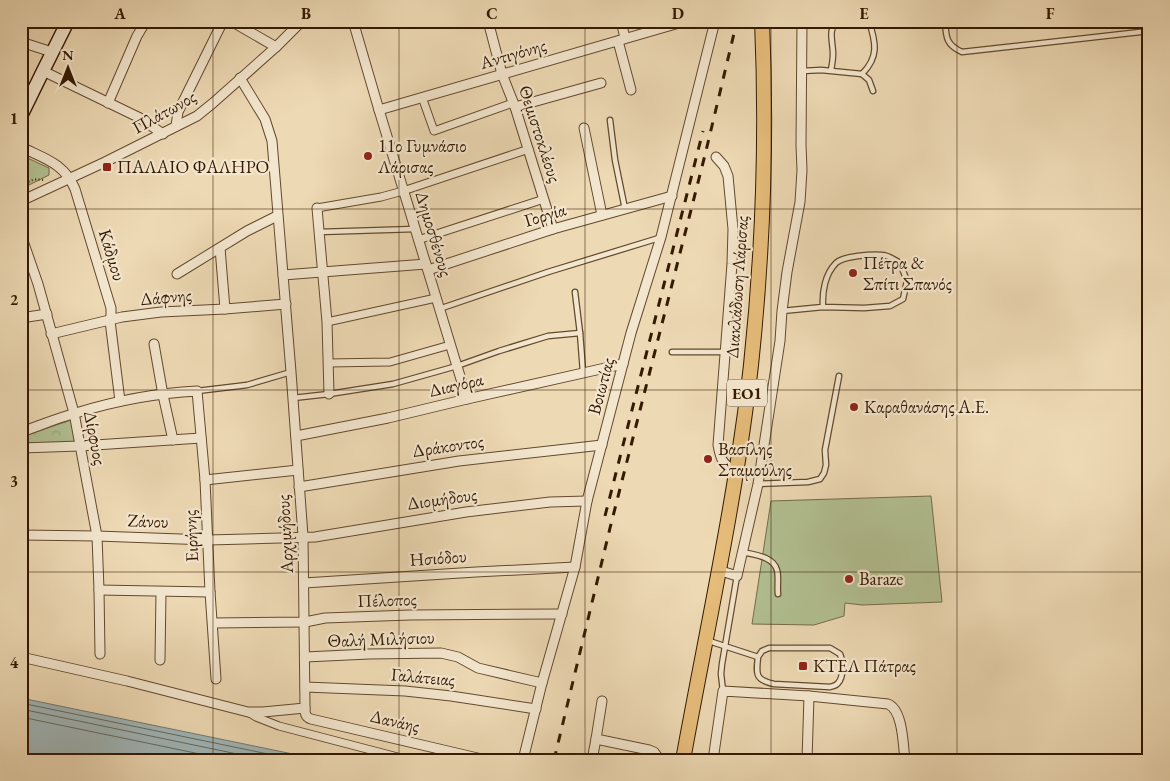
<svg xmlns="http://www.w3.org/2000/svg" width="1170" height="781" font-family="'EB Garamond',serif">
<defs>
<pattern id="park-crowns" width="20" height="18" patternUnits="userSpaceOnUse" patternTransform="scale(1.25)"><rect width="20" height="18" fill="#b2c092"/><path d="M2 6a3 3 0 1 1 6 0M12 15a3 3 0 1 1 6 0" fill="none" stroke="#9aa47c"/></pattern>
</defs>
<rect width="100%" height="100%" fill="#edd9b4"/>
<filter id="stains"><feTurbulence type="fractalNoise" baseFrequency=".004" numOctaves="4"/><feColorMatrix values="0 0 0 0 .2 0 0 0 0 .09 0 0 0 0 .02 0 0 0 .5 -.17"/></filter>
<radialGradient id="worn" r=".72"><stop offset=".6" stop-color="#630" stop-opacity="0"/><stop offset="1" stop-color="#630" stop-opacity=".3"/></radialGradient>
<g fill="#b2c092" stroke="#746c49">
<path d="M21 155 49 168V175L21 189Z"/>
<path d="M931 496 942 602 862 605 845 603 844 616 814 625 752 624 771 501Z"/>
</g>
<path fill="url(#park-crowns)" stroke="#746c49" d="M71 420 75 443H21V437Z"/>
<path fill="#a0b7b9" stroke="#75786f" d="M21 698 322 760H34L21 757Z"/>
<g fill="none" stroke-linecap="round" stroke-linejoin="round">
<g stroke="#6a685c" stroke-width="1">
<path d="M21 703 297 760"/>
<path d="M21 709 266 760"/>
<path d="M21 717 229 760"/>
</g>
<g stroke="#63492d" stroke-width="7">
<g id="service">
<path d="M945 21C946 37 946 45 962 52L1149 31"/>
<path d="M831 70C832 65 833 59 833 54 833 42 828 31 836 21"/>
<path d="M802 71 821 70 862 74C879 57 876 43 869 21"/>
<path d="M862 74 869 80 873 91"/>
<path d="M610 120 615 160 625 209"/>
<path d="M319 232 415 229"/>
<path d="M575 292 580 333 583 372"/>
<path d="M439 309 548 272 659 238"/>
<path d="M782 311 823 307 864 308 890 306 903 299 907 281 900 263C895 260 888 255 882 255 872 254 843 256 836 263 825 274 822 292 823 307"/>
<path d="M672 352H725"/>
<path d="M197 391 247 385 291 372"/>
<path d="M293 398 329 394 393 384 457 366 499 351 548 336 580 333"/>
<path d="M758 484 808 482 820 479 824 473 826 465 825 450 839 376"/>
<path d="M743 552C754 555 773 556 777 570 779 577 777 587 778 594"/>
<path d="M709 641 758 657C756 674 755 680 774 684L830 687C833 686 836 686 838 683 844 677 843 661 840 654L830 648H769L762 651 758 657"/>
<path d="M723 691 721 674 722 664 737 576"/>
</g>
</g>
<g stroke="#63492d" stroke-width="9">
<g id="pedestrian">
<path d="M422 97 434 131 513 103"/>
<path d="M317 208 381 197 403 191 529 149"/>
<path d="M418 240 544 199"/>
<path d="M327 322 436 298"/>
<path d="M328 363 390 362 450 345"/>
<path d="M248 712 256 717 279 726 409 760"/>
</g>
</g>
<g stroke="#63492d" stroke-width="11">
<g id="minor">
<path d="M231 21 276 47"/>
<path d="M353 21 379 110 467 399"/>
<path d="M488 21 502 74 515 107 553 229"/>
<path d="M621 21 625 38"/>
<path d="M618 41 631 90"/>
<path d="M21 42 52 52"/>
<path d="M43 71 140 118 163 134"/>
<path d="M108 103 137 36 146 21"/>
<path d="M515 107 601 83"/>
<path d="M379 110 686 21"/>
<path d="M176 126 178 112 223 21"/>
<path d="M584 128 602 215"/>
<path d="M21 147C45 159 64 163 75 189L111 308V315L110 321 120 401"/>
<path d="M716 157 724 166 728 176 733 229 732 264 718 445C721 461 722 463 736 472"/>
<path d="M21 201 105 162 197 116 213 103 276 47 302 21"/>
<path d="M317 208 327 322 329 394"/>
<path d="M21 235 38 284 74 413 97 536 99 590 100 654"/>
<path d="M220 248 225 309"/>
<path d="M428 270 553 229 672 196"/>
<path d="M177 274 247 231 277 216"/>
<path d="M283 275 426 264"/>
<path d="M21 318 47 314"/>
<path d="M51 334 122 317 161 312 225 309 286 304"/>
<path d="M154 344 163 395 173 440"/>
<path d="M21 432C39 426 57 418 76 413 115 401 156 393 197 391L205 480 210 592 216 679"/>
<path d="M296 436 388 418 467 399 623 364"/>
<path d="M21 448 80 446 201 438"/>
<path d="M205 480 298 470"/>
<path d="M299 487 459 461 602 445"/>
<path d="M21 535 97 536 208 540 315 537 466 512 550 502 587 501"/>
<path d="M718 570 737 576 758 484 780 341 782 311 787 272 800 202 802 170 801 145 802 21"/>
<path d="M304 583 476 572 575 567"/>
<path d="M99 590 210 592"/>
<path d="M213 623 305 622 325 618 410 615 562 614"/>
<path d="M21 657 127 681 248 712H263L305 708 303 536 291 372 272 141 265 119 240 78"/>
<path d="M305 657 369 654 441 653 458 657 478 668 542 683"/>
<path d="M160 660 161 592"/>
<path d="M305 687 405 691 451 696 536 709"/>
<path d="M602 701 596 739 649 750 654 752 660 760"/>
<path d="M305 708C305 713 305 717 311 719L486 760"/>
<path d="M523 760 542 683 575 567 587 501 631 333 661 237 715 21"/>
<path d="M592 760 596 739"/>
<path d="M713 760 723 691 809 696 888 704C903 710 903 745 905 760"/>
<path d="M807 760 809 696"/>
</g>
</g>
<g stroke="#351900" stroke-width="15">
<path id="secondary" d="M21 116 43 71 68 21"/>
</g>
<g stroke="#351900" stroke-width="16">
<path id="primary" d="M683 760C707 628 736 498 751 365 763 252 767 134 762 21"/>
</g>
<path stroke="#351900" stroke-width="2" stroke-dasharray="1 2.5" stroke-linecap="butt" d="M21 189C27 181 33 178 43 180"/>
<use href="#service" stroke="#f3e6ce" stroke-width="4.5"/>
<use href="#pedestrian" stroke="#f3e6ce" stroke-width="7"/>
<use href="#minor" stroke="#f3e6ce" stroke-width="9"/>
<use href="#secondary" stroke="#f3e6ce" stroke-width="12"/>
<use href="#primary" stroke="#e6bc7a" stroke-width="14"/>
<g stroke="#351900" stroke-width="3" stroke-dasharray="9 9" stroke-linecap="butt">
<path d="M605 516 703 131"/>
<path d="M554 760 610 528 705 155 737 21"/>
</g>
</g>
<path fill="none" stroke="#351900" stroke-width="1" stroke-opacity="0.55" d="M213 21V760M399 21V760M585 21V760M771 21V760M957 21V760M21 209H1149M21 390H1149M21 572H1149"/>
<g fill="#8f2418" stroke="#f3e6ce" stroke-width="2">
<circle cx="368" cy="156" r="5"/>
<rect x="102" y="162" width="10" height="10" rx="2.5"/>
<circle cx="853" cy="273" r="5"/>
<circle cx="854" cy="407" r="5"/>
<circle cx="708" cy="459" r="5"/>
<circle cx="849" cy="579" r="5"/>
<rect x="798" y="661" width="10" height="10" rx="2.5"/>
</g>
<g text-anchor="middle" stroke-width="4.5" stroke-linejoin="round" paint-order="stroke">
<rect fill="#f3e6ce" stroke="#6e563e" stroke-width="1" x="727" y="379.5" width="40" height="27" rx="4"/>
<g font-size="16" font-weight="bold" fill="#351900">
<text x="747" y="399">ΕΟ1</text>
</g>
<g font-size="18" fill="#351900" stroke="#f3e6ce">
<text transform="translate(513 54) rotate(-16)" y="6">Αντιγόνης</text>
<text transform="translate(164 112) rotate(-29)" y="6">Πλάτωνος</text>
<text transform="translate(540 134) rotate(72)" y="6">Θεμιστοκλέους</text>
<text transform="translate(545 215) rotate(-17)" y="6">Γοργία</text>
<text transform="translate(434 234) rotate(73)" y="6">Δημοσθένους</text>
<text transform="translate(112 255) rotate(73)" y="6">Κάδμου</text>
<text transform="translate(737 287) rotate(-86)" y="6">Διακλάδωση Λάρισας</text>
<text transform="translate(166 297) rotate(-5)" y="6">Δάφνης</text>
<text transform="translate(456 385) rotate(-13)" y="6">Διαγόρα</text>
<text transform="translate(601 386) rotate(-75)" y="6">Βοιωτίας</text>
<text transform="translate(95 438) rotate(79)" y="6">Δίρφυος</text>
<text transform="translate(448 446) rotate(-8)" y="6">Δράκοντος</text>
<text transform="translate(442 499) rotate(-8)" y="6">Διομήδους</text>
<text transform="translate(148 521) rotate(2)" y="6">Ζάνου</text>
<text transform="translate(285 534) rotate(-93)" y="6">Αρχιμήδους</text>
<text transform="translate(191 536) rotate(-93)" y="6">Ειρήνης</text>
<text transform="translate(438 558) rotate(-4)" y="6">Ησιόδου</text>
<text transform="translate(387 600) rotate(-2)" y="6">Πέλοπος</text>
<text transform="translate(381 639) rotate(-2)" y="6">Θαλή Μιλήσιου</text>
<text transform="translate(423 677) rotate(5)" y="6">Γαλάτειας</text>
<text transform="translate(395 721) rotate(13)" y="6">Δανάης</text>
</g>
<g font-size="18" fill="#351900" stroke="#f3e6ce" text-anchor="start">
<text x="378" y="152">11ο Γυμνάσιο<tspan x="378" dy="21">Λάρισας</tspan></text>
<text x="117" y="173">ΠΑΛΑΙΟ ΦΑΛΗΡΟ</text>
<text x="863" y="269">Πέτρα &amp;<tspan x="863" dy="21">Σπίτι Σπανός</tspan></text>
<text x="864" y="413">Καραθανάσης Α.Ε.</text>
<text x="718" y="455">Βασίλης<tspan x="718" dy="21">Σταμούλης</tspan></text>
<text x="859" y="585">Baraze</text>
<text x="813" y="672">ΚΤΕΛ Πάτρας</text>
</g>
</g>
<rect width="1170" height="781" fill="none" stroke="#edd9b4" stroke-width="55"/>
<g transform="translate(68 68)" stroke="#f3e6ce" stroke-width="4" paint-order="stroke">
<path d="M0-4L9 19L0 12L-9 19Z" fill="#351900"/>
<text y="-8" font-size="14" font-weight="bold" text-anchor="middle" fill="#351900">N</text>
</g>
<rect x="28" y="28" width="1114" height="726" fill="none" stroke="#351900" stroke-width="2"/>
<g font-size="16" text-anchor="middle" font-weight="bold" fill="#351900">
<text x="120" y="19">A</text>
<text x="306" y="19">B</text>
<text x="492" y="19">C</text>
<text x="678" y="19">D</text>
<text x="864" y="19">E</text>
<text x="1050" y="19">F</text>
<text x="14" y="124">1</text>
<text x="14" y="305">2</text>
<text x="14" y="487">3</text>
<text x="14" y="668">4</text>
</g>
<rect width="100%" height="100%" filter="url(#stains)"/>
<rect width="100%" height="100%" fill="url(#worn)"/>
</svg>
